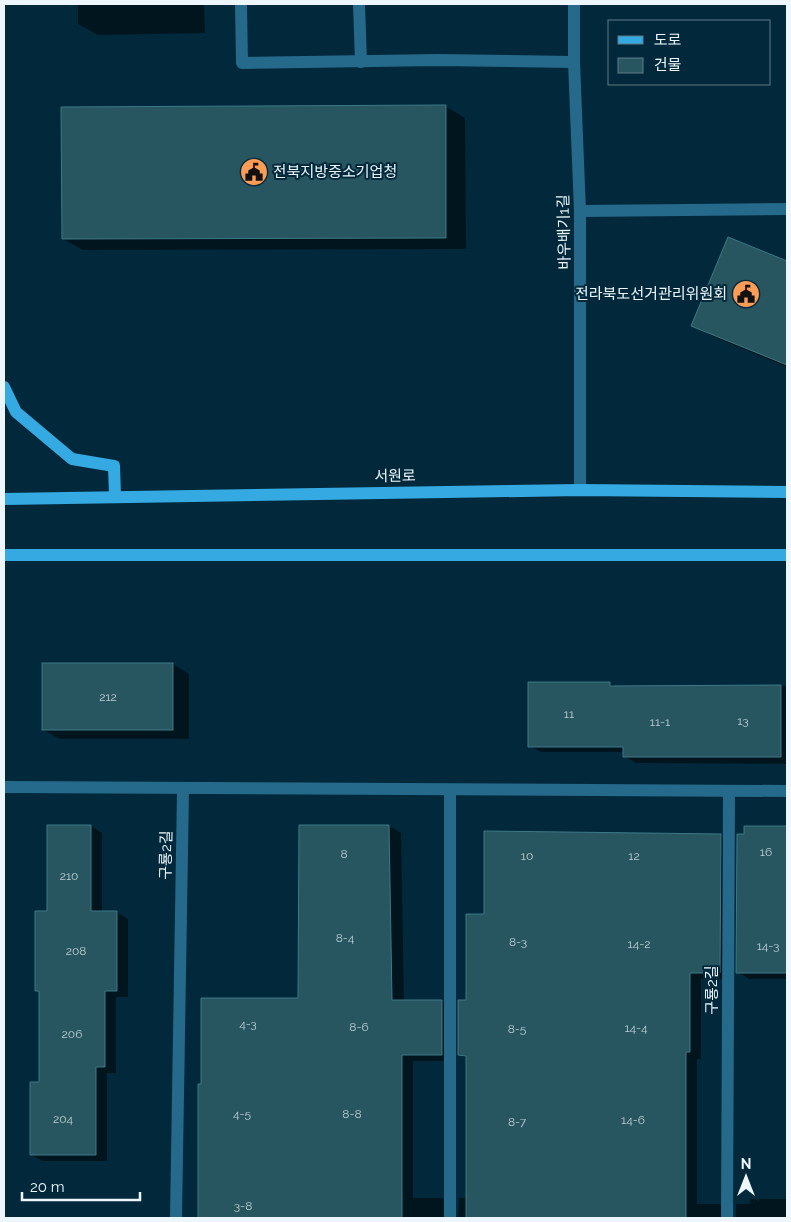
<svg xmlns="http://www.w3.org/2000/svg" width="791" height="1222" font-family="Raleway,'Noto Sans KR',sans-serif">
<rect width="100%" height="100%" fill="#02293b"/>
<g fill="#0007">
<path d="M78 4H204L205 33 98 35 78 24Z"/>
<path d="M445 106 465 118 466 249 83 250 63 239Z"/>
<path d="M729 239 787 263V367L712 336 692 325Z"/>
<path d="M173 664 189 674V739H60L43 730Z"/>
<path d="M609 683 616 687 787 686V764L636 763 624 756V752H541L530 746Z"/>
<path d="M91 826 102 833V912H117L128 919V997H116V1073H107V1161H43L31 1155 41 1083V993L36 990 48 912Z"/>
<path d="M389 826 401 833 404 1001H442L454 1008V1061H413V1198H442L454 1205V1218H198L199 1085H203L299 999Z"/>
<path d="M745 827H787V979H749L738 972Z"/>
<path d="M720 835 732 842V979H701V1059H697V1204H719L731 1211V1218H458L459 1198H468V1059L459 1054 485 915Z"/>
<path d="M750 1199H787V1218H736V1204H750Z"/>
</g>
<g fill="#285660" stroke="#3c7987">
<path d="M446 105V238L62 239 61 107Z"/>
<path d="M728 237 787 261V365L691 326Z"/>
<rect x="42" y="663" width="131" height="67"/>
<path d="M528 682H610V686L781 685V757H623V747H528Z"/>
<path d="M47 825H91V911H117V991H105V1067H96V1155H30V1082H39V991H35V911H47Z"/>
<path d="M299 825H389L392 1000H442V1055H402V1218H198V1084H201V998H298Z"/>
<path d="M744 826H787V973H736L737 834H744Z"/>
<path d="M484 831 721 834 720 973H690V1052H686V1218H466V1056L458 1055V1000H466V914H484Z"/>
</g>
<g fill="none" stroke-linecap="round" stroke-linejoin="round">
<g stroke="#25698b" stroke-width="12">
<path d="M241 4 242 63 438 60 574 62"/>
<path d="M359 4 361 62"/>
<path d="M574 4V62L580 211V490"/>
<path d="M580 211 787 209"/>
<path d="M4 787 787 791"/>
<path d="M176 1218 183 790"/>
<path d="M450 1218V790"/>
<path d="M727 1218 729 791"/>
</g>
<g stroke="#35aae2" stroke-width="12">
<path d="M4 387 16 412 72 459 114 466 115 496"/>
<path d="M4 499 580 490 787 492"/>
<path d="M4 555H787"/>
</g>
</g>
<defs>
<g id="civic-disc" transform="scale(1.4375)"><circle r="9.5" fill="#fd9c56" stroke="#02293b"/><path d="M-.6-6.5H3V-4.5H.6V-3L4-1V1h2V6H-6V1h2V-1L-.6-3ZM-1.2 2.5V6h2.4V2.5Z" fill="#111"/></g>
</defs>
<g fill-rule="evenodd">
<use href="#civic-disc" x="254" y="172"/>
<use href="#civic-disc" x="746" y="294"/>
</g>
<g text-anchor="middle" stroke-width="4" stroke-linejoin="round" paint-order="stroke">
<g font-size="12" fill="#bbced5">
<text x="108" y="701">212</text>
<text x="569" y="718">11</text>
<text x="743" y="725">13</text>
<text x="660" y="726">11-1</text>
<text x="766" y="856">16</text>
<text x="344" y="858">8</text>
<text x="527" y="860">10</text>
<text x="634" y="860">12</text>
<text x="69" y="880">210</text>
<text x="345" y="942">8-4</text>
<text x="518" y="946">8-3</text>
<text x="639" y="948">14-2</text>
<text x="768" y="950">14-3</text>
<text x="76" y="955">208</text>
<text x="248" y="1028">4-3</text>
<text x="359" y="1031">8-6</text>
<text x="636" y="1032">14-4</text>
<text x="517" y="1033">8-5</text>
<text x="72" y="1038">206</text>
<text x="242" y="1118">4-5</text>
<text x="352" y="1118">8-8</text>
<text x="63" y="1123">204</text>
<text x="633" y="1124">14-6</text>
<text x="517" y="1126">8-7</text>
<text x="243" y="1210">3-8</text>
</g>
<g font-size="15" fill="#ecf6fc" stroke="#02293b" text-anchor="start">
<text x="273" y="177">전북지방중소기업청</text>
<text x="727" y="299" text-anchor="end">전라북도선거관리위원회</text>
</g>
<g font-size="15" fill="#ecf6fc" stroke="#02293b">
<text transform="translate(564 232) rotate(-91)" y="5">바우배기1길</text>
<text transform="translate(395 476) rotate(-1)" y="5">서원로</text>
<text transform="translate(166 855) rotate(-89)" y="5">구룡2길</text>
<text transform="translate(712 990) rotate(-90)" y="5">구룡2길</text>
</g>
</g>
<rect width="791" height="1222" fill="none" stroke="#ecf6fc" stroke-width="10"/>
<rect x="608" y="20" width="162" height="65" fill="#02293b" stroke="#607b88"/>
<rect x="618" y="36" width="25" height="8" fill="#35aae2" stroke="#607b88"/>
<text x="654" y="45" font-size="15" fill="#ecf6fc">도로</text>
<rect x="618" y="58" width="25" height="15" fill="#285660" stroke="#607b88"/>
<text x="654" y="70" font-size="15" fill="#ecf6fc">건물</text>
<g transform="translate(746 1177)" stroke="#02293b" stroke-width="4" paint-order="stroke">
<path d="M0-4L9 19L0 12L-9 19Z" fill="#ecf6fc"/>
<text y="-8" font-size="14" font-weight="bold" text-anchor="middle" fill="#ecf6fc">N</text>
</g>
<path d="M22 1192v8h118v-8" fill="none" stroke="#ecf6fc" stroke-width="2.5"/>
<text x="30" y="1192" font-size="15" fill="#ecf6fc" stroke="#02293b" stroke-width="4" paint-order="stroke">20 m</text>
</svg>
